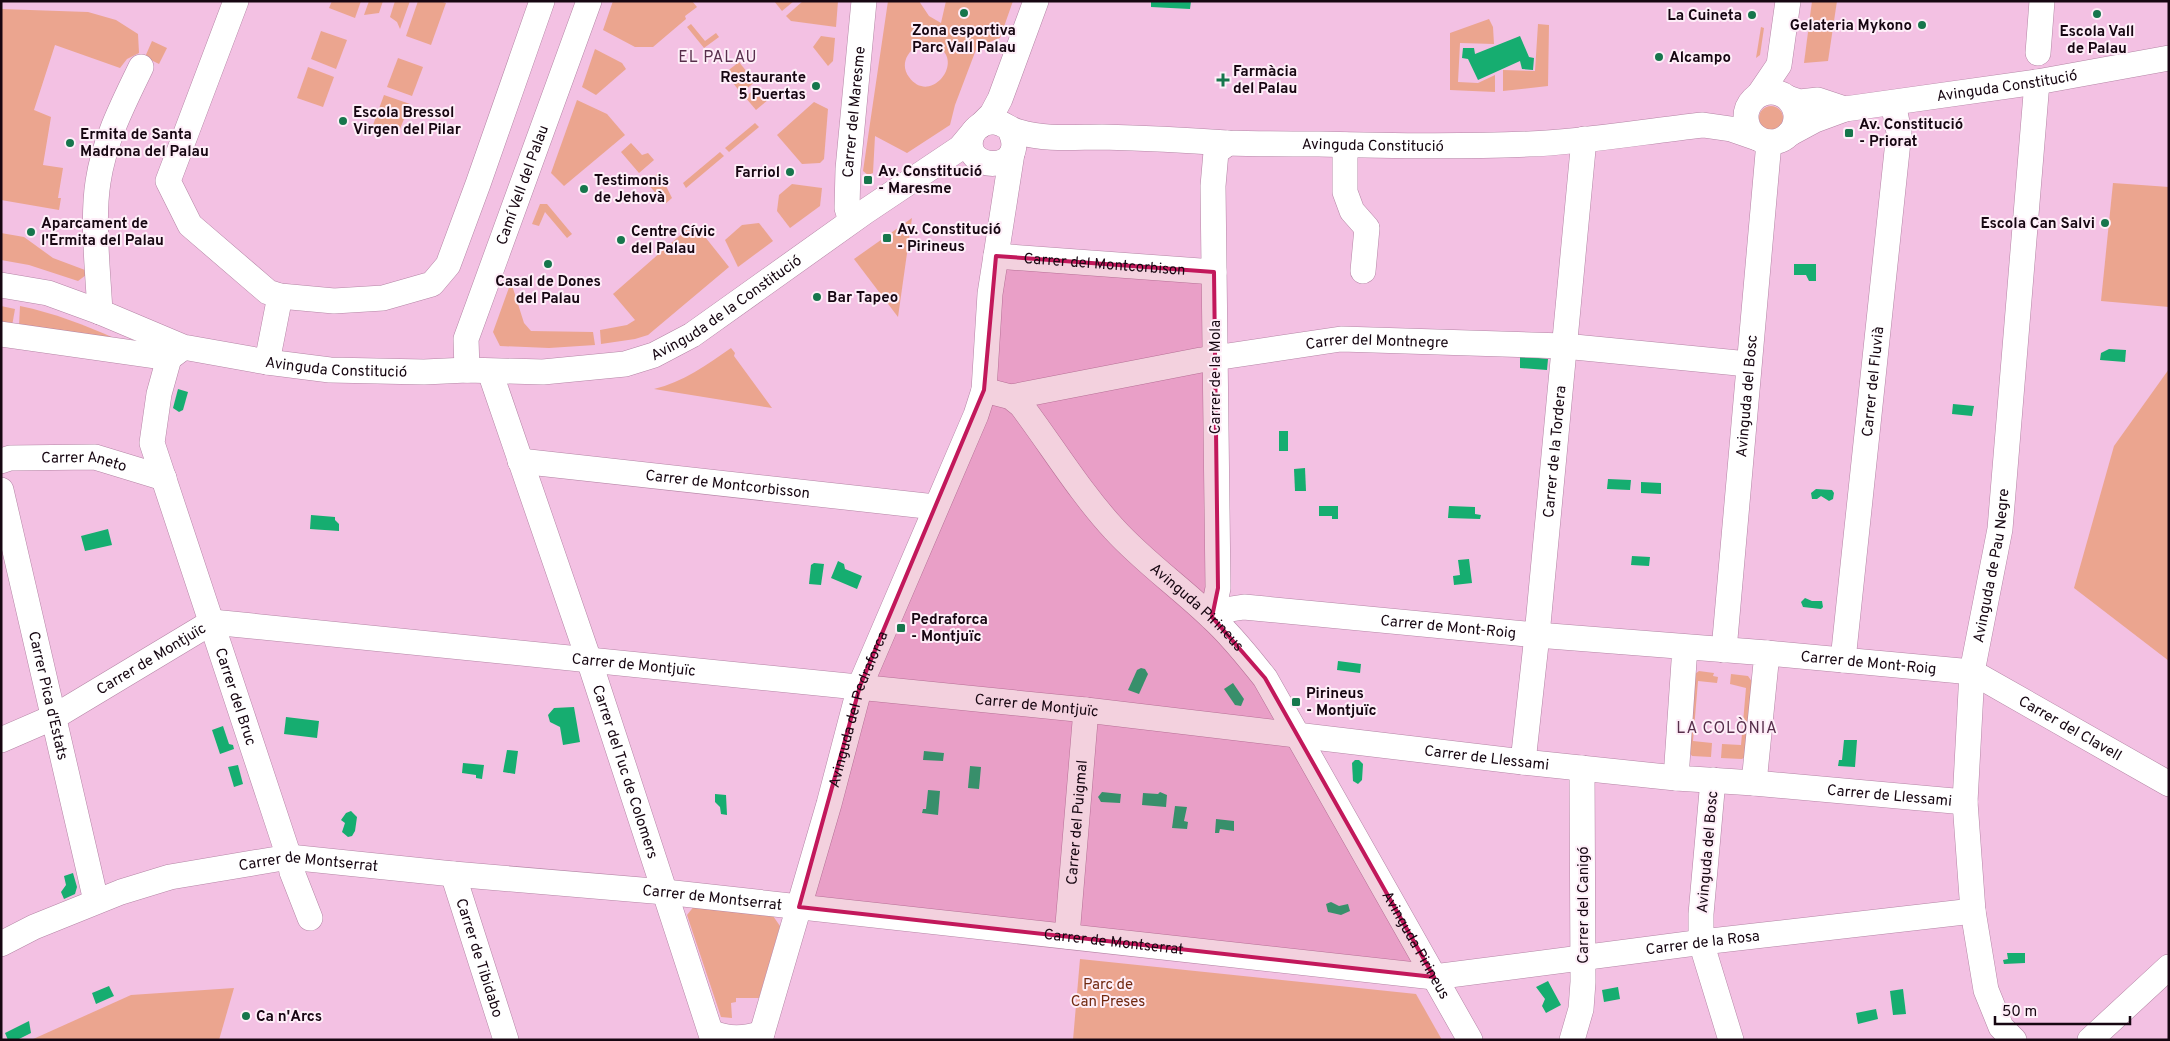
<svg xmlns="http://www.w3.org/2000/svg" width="2170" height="1041" font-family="Overpass,sans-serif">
<rect width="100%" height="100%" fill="#f3c1e3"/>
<g fill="#eba58f" fill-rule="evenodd">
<path d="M332 1H361L355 18 329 8Z"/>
<path d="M369 1H383L379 13 364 15Z"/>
<path d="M395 1H410L400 29 397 22 390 17Z"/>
<path d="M418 1H440L446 3 431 45 406 36Z"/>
<path d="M613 1H692L697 7 685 16 686 19 653 47H635L603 30Z"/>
<path d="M774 1H794L782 11Z"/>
<path d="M803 1H838L836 27 791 21 786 16Z"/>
<path d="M888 1H919L929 16 941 23 946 1H1013L1000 38 977 47 955 105 950 125 907 153 875 136 873 173 868 175 863 171ZM927 43C973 52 932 109 909 77 898 62 911 45 927 43Z"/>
<path d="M1812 1H1837L1828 61 1804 63Z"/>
<path d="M1 9 88 12 116 20 138 34 139 53 127 59 120 68 55 45 34 110 51 117 43 165 63 168 58 198H61L59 210 1 200Z"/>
<path d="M1489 19 1493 27 1494 44 1460 43 1458 82 1478 83 1495 75V92L1450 90V33Z"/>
<path d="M691 24 705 41 716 33 719 37 704 48 687 27Z"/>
<path d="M1538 24 1549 25 1548 86 1503 91V70L1535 71Z"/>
<path d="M1761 27 1764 28 1760 55 1756 58Z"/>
<path d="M321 31 347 40 336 69 311 59Z"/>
<path d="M821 36 835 38 833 61 828 66 813 47Z"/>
<path d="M152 41 167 48 159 64 145 57Z"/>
<path d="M595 49 622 63 626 69 596 95 582 87Z"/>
<path d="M398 58 423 67 412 96 387 87Z"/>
<path d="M739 62 755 82 741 93 725 73Z"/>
<path d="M308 67 334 77 323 107 297 98Z"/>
<path d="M759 86 769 99 756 110 745 97Z"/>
<path d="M384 95 410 104 398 134 373 125Z"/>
<path d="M577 100 607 114 625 135 564 186 551 173Z"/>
<path d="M814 102 828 109 824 159 820 163 802 164 777 135Z"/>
<circle cx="1771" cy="118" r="12"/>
<path d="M755 123 759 127 729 152 725 148Z"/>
<path d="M631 143 642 155 648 153 654 160 639 173 621 152Z"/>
<path d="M720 152 724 156 686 188 683 183Z"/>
<path d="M659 172 672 198 665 204 647 183Z"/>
<path d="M2113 183 2169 187V307L2101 301Z"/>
<path d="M792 184 822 188 820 206 790 228 777 211 779 195Z"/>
<path d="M540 204H547L572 234 567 238 545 212 539 226 532 224Z"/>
<path d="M912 218 898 317 854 259Z"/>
<path d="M694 223 729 267 648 335 635 339 601 344 600 330 627 325 635 320 613 294Z"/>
<path d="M759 223 773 241 738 267 725 240 742 225Z"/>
<path d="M1 233 24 237 53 258 85 270 86 275 78 281 29 265 1 260Z"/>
<path d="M511 282 524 323 531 331 593 332 595 345 549 348 500 346 493 332Z"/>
<path d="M1 306 15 309 12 326 1 325Z"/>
<path d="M20 306C54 313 85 325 116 339L19 326Z"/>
<path d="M731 348 735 353 734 356 772 408 654 389C683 382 707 365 731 348Z"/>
<path d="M2169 369V661L2074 588 2114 446Z"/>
<path d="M1699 671 1714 673 1713 676 1718 677 1717 683 1698 681 1693 741 1712 743 1711 757 1692 756 1683 744 1688 679Z"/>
<path d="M1731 674 1748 676 1755 686 1750 753 1742 759 1721 758 1722 744 1741 745 1746 688 1730 684Z"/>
<path d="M695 905 771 913 780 926 759 998H736V1002L731 1003 732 1018 721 1017 687 915Z"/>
<path d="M1080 959 1416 994 1442 1040H1073Z"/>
<path d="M234 988 219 1040H31L131 995Z"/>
</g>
<g fill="#16ad70">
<path d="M1151 1H1191L1190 9 1151 7Z"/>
<path d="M1520 36 1529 57 1534 58 1533 70 1522 69 1520 61 1478 80 1468 59 1462 58 1463 48H1474L1475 54Z"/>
<path d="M1794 264H1816V281H1809L1806 275H1794Z"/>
<path d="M2109 349 2126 350 2125 362 2100 360 2101 353Z"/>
<path d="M1520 356 1548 359 1547 370 1520 368Z"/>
<path d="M178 389 188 392 183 410 179 412 173 408Z"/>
<path d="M1953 404 1974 406 1972 416 1952 414Z"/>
<rect x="1279" y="431" width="9" height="20"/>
<path d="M1305 468 1306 491H1295L1294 469Z"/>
<path d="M1608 479 1631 480 1630 490 1607 489Z"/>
<path d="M1641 482 1661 483V494L1641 493Z"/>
<path d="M1816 489 1832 490 1834 493 1833 499 1829 501 1821 496 1817 499H1812L1811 493Z"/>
<path d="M1319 506H1338V519H1332V516H1319Z"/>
<path d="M1449 506 1475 507V514L1481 515 1480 519 1448 518Z"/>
<path d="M311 515 335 517V520L339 524V531L310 529Z"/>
<path d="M108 529 112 545 85 551 81 536Z"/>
<path d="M1632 556 1650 557 1649 566 1631 565Z"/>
<path d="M1469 559 1472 583 1454 585 1453 576 1460 575 1458 560Z"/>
<path d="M838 561 844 564 845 569 862 576 857 589 831 578Z"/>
<path d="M814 563 824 564 821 585 809 584 811 565Z"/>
<path d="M1805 598 1812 601H1822L1823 607 1821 609 1803 607 1801 602Z"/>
<path d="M1338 661 1361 664 1360 673 1337 670Z"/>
<path d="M1141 668 1145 669 1148 674 1139 694 1128 690 1137 670Z"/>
<path d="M1233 683 1244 699 1241 706 1235 705 1224 689Z"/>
<path d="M574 707 580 742 563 745 560 727 550 722 548 715 554 708Z"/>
<path d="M286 717 319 721 317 738 284 734Z"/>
<path d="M223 726 229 744 233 745 234 749 220 754 212 730Z"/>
<path d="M1844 740H1857L1855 767 1838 766 1839 760H1842Z"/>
<path d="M507 750 518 751 515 774 503 772Z"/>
<path d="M924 751 944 753 943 761 923 760Z"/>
<path d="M1355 760H1359L1363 764 1362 780 1358 784 1353 781 1352 763Z"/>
<path d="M463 763 484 765 482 779 476 778V775L462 773Z"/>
<path d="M238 765 243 784 234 787 228 767Z"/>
<path d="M970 766 981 767 979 789 968 788Z"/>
<path d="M928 790 940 791 938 815 922 813 923 809H926Z"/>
<path d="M1102 792 1121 794 1120 803 1101 802 1098 797Z"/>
<path d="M1160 792 1167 795 1166 807 1142 805 1143 793 1158 794Z"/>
<path d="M715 794 726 795 727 815 721 814 720 807 715 802Z"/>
<path d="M1175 806 1187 807 1184 821 1188 822 1187 829 1172 828Z"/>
<path d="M351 811 357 817 355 831 352 836 348 837 342 832 345 823 341 820 346 813Z"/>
<path d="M1216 819 1234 821V831L1220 829 1219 833H1215Z"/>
<path d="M73 873 77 887 75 894 64 899 61 892 66 885 64 876Z"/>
<path d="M1331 902 1339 906 1348 904 1350 911 1341 915 1328 912 1326 904Z"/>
<path d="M2007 953H2025V963L2004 964 2003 960 2008 959Z"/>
<path d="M1548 981 1561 1005 1546 1013 1542 1006 1545 999 1536 987Z"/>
<path d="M109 986 114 996 96 1004 92 993Z"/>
<path d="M1618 987 1620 999 1604 1002 1602 990Z"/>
<path d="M1903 989 1906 1014 1893 1015 1890 991Z"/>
<path d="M1876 1009 1878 1019 1858 1024 1856 1013Z"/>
<path d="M29 1021 31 1033 17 1040H8L5 1033Z"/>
</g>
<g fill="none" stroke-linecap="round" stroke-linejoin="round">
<g stroke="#b485a5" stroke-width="26">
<g id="minor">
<path d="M236 1 168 181 190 225 268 292 280 296 334 301 383 298 432 284 448 265 478 184 542 1"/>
<path d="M2038 53 2042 1"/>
<circle cx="1771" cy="117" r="25"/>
<path d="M1760 93 1779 65 1788 1"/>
<path d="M1788 98 1800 102 1818 100 1845 109"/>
<path d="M980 126 992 114 1000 99 1036 1"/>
<path id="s1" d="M1009 128C1033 175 958 173 972 135 976 127 983 122 992 122 1002 121 1009 130 1019 132 1045 140 1075 137 1102 137 1144 138 1185 140 1227 143 1258 144 1289 144 1319 144 1389 146 1459 147 1529 144 1587 142 1646 131 1703 125L1731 129 1757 138"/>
<path id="s2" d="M1789 134 1815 120 1845 109 2037 82 2169 58"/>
<path d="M1345 145V192L1352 211 1367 228 1363 271"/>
<path id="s3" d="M851 221 847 208 848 169 864 1"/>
<path id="s4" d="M996 256 1214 272"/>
<path id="s5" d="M1 285 48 293 100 312 183 347 267 362 330 370 424 372 467 370 543 372 625 364 654 355 692 335 866 211 960 148 975 130"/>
<path d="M100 312C98 273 92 220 98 182 104 141 123 104 141 67"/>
<path d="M1 334 169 358 181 349"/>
<path id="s6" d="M169 358 159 394 152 443 289 857 292 872 310 918"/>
<path d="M267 362 280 296"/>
<path id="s7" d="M467 370 466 339 589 1"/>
<path id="s8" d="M490 372 589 660 713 1040"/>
<path id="s9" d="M984 390 1011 397 1021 405C1052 446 1079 491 1114 529 1144 562 1180 587 1212 618 1232 636 1248 657 1265 678L1470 1040"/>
<path id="s10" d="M1011 397 1201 360 1341 339 1564 346 1748 364"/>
<path id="s11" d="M1 461 10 458 95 457 164 478"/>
<path id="s12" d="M520 461 935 507"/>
<path id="s13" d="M1 490 96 901"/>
<path id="s14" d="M1212 617 1231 609 1244 607 1537 635 1767 653 1754 783 1676 778 1685 647"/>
<path d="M1212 617 1218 588 1213 186 1216 152 1228 143"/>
<path id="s15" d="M1724 650 1769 142"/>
<path id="s16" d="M1767 653 1972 672 2169 784"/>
<path id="s17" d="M1843 660 1899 132 1893 103"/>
<path id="s18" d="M1 740 54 717 212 622 1086 710 1523 762 1676 778"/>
<path id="s19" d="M1523 762 1537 635 1584 139"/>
<path d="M1713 780 1701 914V942L1731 1040"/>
<path id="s20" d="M1754 783 1965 802"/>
<path id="s21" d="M453 874 506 1040"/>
<path id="s22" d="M1067 936 1086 710"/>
<path id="s23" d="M1 944 34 927 121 892 170 877 289 857 453 874 665 892 1434 977 1711 941 1973 911"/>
<path d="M711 1032C728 1040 745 1039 762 1033"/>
<path id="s24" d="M760 1040 829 804 860 686 976 415 984 390 990 294 1012 153"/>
<path d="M1572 1040 1581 1009 1583 982 1582 768"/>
<path id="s25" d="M2014 1040 2001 1027 1986 990 1973 911 1965 802 1972 672 2000 529 2037 82"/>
<path d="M2090 1040 2169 967"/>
</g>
</g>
<use href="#minor" stroke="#fff" stroke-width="25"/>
</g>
<path fill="#c2185b" fill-opacity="0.2" stroke="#c2185b" stroke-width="4" stroke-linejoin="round" d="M996 256 1214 272 1218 588 1212 617 1265 678 1434 977 799 907 860 686 984 390Z"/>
<g fill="#16764c" stroke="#feeef8" stroke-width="2">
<circle cx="964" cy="13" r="5"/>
<circle cx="2097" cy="14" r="5"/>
<circle cx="1752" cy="15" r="5"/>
<circle cx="1922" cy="25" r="5"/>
<circle cx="1659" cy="57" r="5"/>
<path d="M1220.5 72.5h5v5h5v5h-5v5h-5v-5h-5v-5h5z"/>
<circle cx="816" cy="86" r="5"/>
<circle cx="343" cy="121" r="5"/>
<rect x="1844" y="128" width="10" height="10" rx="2.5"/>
<circle cx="70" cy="143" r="5"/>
<circle cx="790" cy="172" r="5"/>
<rect x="863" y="175" width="10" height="10" rx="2.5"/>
<circle cx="584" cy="189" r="5"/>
<circle cx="2105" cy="223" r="5"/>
<circle cx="31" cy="232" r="5"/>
<rect x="882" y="233" width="10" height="10" rx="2.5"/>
<circle cx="621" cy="240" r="5"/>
<circle cx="548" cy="264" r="5"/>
<circle cx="817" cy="297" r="5"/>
<rect x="896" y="623" width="10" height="10" rx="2.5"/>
<rect x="1291" y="697" width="10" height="10" rx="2.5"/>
<circle cx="246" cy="1016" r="5"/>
</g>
<g text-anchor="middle" stroke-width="4" stroke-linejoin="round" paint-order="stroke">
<g font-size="15" font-weight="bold" fill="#160611" stroke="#feeef8" text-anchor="start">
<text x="1742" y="20" text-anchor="end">La Cuineta</text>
<text x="1912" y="30" text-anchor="end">Gelateria Mykono</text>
<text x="964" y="35" text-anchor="middle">Zona esportiva<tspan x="964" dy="17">Parc Vall Palau</tspan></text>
<text x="2097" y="36" text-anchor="middle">Escola Vall<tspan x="2097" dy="17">de Palau</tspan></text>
<text x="1669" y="62">Alcampo</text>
<text x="1233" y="76">Farmàcia<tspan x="1233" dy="17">del Palau</tspan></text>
<text x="806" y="82" text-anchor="end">Restaurante<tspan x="806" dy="17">5 Puertas</tspan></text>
<text x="353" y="117">Escola Bressol<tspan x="353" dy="17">Virgen del Pilar</tspan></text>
<text x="1859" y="129">Av. Constitució<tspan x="1859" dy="17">- Priorat</tspan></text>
<text x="80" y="139">Ermita de Santa<tspan x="80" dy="17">Madrona del Palau</tspan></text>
<text x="878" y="176">Av. Constitució<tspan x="878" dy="17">- Maresme</tspan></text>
<text x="780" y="177" text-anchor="end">Farriol</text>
<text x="594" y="185">Testimonis<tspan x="594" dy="17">de Jehovà</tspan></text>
<text x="41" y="228">Aparcament de<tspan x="41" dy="17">l'Ermita del Palau</tspan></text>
<text x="2095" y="228" text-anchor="end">Escola Can Salvi</text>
<text x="897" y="234">Av. Constitució<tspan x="897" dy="17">- Pirineus</tspan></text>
<text x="631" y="236">Centre Cívic<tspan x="631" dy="17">del Palau</tspan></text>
<text x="548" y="286" text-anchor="middle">Casal de Dones<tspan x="548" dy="17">del Palau</tspan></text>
<text x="827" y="302">Bar Tapeo</text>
<text x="911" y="624">Pedraforca<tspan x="911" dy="17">- Montjuïc</tspan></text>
<text x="1306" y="698">Pirineus<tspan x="1306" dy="17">- Montjuïc</tspan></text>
<text x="256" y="1021">Ca n'Arcs</text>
</g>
<g font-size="15" fill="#160611" stroke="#feeef8">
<text dy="5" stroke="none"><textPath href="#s2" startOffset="225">Avinguda Constitució</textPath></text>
<text dy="5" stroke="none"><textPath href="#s3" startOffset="110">Carrer del Maresme</textPath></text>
<text dy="5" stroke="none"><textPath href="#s1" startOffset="500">Avinguda Constitució</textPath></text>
<text dy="5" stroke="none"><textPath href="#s7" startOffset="195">Camí Vell del Palau</textPath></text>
<text dy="5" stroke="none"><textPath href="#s4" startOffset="109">Carrer del Montcorbison</textPath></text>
<text dy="5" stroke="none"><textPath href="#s5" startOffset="754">Avinguda de la Constitució</textPath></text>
<text dy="5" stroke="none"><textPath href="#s10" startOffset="371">Carrer del Montnegre</textPath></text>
<text dy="5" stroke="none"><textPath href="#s5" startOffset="348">Avinguda Constitució</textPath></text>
<text transform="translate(1215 377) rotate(-90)" y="5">Carrer de la Mola</text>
<text dy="5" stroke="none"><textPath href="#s17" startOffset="280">Carrer del Fluvià</textPath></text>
<text dy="5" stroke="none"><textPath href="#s15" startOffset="255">Avinguda del Bosc</textPath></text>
<text dy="5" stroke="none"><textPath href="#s19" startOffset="312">Carrer de la Tordera</textPath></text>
<text dy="5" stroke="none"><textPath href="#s11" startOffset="84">Carrer Aneto</textPath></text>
<text dy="5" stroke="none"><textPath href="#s12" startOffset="209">Carrer de Montcorbisson</textPath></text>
<text dy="5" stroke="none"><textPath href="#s25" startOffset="486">Avinguda de Pau Negre</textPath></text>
<text dy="5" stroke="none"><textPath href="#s9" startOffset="310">Avinguda Pirineus</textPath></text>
<text dy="5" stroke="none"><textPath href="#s14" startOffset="239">Carrer de Mont-Roig</textPath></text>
<text dy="5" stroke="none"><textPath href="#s18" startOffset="171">Carrer de Montjuïc</textPath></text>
<text dy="5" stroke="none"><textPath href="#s16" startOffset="102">Carrer de Mont-Roig</textPath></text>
<text dy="5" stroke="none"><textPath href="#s18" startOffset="666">Carrer de Montjuïc</textPath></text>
<text dy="5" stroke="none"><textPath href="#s13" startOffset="211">Carrer Pica d'Estats</textPath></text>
<text dy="5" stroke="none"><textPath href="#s6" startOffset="354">Carrer del Bruc</textPath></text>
<text dy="5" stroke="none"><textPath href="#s18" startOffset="1071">Carrer de Montjuïc</textPath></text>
<text dy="5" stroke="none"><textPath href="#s24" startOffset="345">Avinguda del Pedraforca</textPath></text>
<text dy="5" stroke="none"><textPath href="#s16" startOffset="319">Carrer del Clavell</textPath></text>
<text dy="5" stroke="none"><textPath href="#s18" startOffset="1524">Carrer de Llessami</textPath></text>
<text dy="5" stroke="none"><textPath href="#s8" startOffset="422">Carrer del Tuc de Colomers</textPath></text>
<text dy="5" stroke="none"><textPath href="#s20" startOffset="136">Carrer de Llessami</textPath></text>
<text dy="5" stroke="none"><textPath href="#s22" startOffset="114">Carrer del Puigmal</textPath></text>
<text transform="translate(1707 852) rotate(-85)" y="5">Avinguda del Bosc</text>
<text dy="5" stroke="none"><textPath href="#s23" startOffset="322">Carrer de Montserrat</textPath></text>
<text dy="5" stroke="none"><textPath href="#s23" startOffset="728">Carrer de Montserrat</textPath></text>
<text transform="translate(1583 905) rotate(-90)" y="5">Carrer del Canigó</text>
<text dy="5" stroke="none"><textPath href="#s23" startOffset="1132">Carrer de Montserrat</textPath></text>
<text dy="5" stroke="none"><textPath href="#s23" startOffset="1725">Carrer de la Rosa</textPath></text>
<text dy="5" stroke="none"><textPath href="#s9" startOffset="715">Avinguda Pirineus</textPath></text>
<text dy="5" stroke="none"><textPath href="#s21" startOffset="88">Carrer de Tibidabo</textPath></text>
</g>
<g font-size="15" fill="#702910" stroke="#feeef8">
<text x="1108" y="989">Parc de<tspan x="1108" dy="17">Can Preses</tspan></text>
</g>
<g font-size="16" letter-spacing="1" fill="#582f4c" stroke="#feeef8">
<text x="718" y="62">EL PALAU</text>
<text x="1727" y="733">LA COLÒNIA</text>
</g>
</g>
<rect width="2170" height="1041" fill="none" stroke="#160611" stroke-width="5"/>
<path d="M1995 1016v8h135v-8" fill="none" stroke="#160611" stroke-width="2.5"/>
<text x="2002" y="1016" font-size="15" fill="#160611" stroke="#feeef8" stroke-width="4" paint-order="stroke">50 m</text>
</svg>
